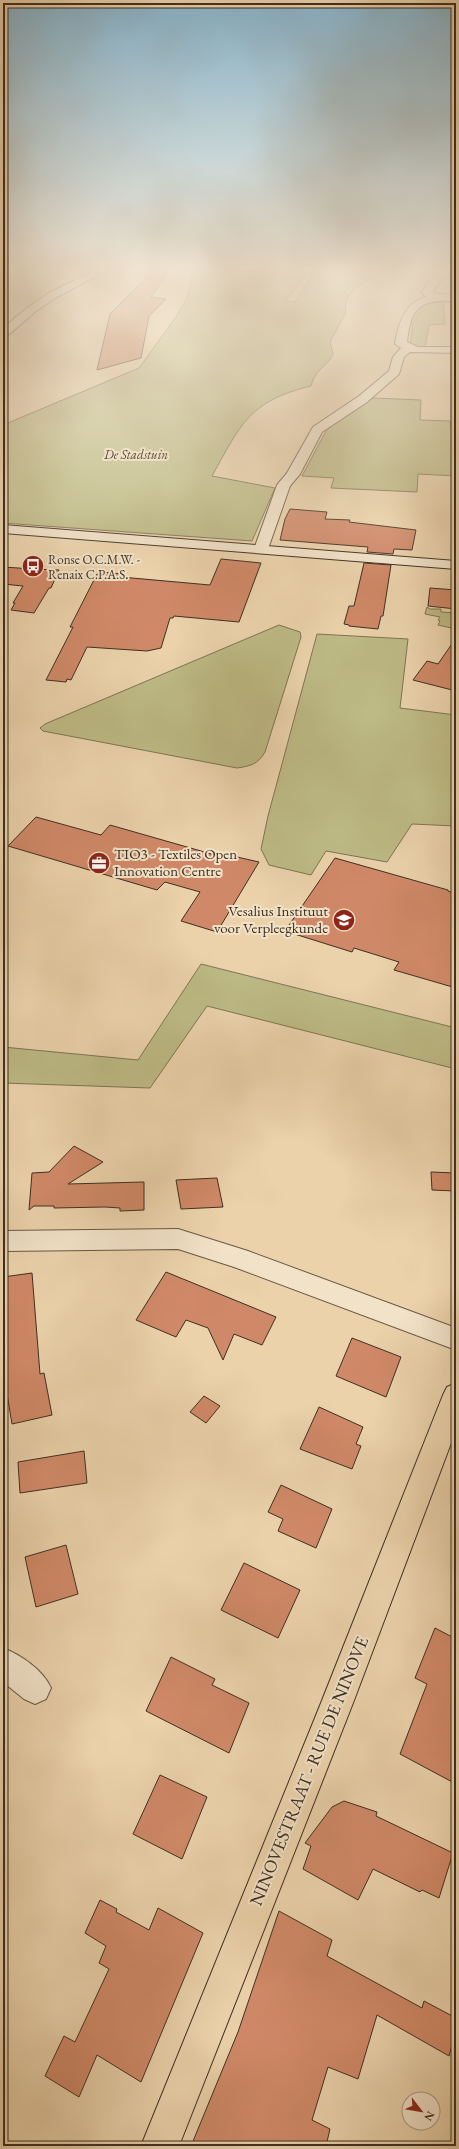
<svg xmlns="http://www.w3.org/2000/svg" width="459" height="2149" font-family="'EB Garamond',serif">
<rect width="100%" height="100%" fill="#ebd2ab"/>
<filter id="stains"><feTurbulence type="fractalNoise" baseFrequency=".005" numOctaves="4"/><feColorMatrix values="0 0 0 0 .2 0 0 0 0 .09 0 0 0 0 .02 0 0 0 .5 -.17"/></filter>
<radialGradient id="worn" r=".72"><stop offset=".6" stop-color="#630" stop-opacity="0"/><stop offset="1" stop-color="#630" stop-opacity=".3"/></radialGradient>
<g fill="#bdba85" stroke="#7e7454">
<path d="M179 271H309L285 301 295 302 315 271H385C369 279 341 290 346 312L330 342 333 354C326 369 316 367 311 386 249 401 241 424 212 476L275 488 252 541 3 523V425L139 368 176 317 187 298 193 272Z"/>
<path d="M456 300V302H443L445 324 429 325 425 347 410 346 413 323 426 301Z"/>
<path d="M373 398 421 400 420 420 450 421 452 432H456V476L418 474 417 492 331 488 334 478 302 476 327 429Z"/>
<path d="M427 607 430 609H441V612L456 613V629L438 625 440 621 438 620 440 617 425 614Z"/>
<path d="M279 625 300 632 301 637 265 752C258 764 251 766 237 768L43 731 40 728 45 724Z"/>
<path d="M317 634 408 639 400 708 456 715V826L412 824 387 862 326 851 311 875 269 865 261 849 268 816Z"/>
<path d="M201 964 456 1028V1069L207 1006 150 1088 3 1083V1047L138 1060Z"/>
</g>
<g fill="#d08968" stroke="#3e2f22">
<path d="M153 271H169L151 297 166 299 149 316 141 358 97 370 110 314Z"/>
<path d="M290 509 327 512 325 519 350 520 349 522 416 530 412 550 394 549 393 554 367 552 368 547 280 540 285 519Z"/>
<path d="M221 559 261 563 239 622 174 616 173 618H170L161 648 147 651 87 647 71 680 67 679 66 682 46 680 73 627H70L97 574 100 575 102 572 123 574 121 577 210 585Z"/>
<path d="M364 563 391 565 383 616H381L378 629 349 626V625L344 624 349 606H354Z"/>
<path d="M3 567 33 569 59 570 51 588H49L34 613 11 610 15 603H13L23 586 3 584Z"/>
<path d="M430 588 456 590V609L428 606Z"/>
<path d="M456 638V691L413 680 427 661 438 664Z"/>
<path d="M36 817 101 835 110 825 222 857 224 854 259 862 217 932 181 921 200 892 165 882 157 890 8 846Z"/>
<path d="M335 858 448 890V891L456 894V988L394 970 399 962 354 948 352 952 285 931Z"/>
<path d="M74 1146 103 1162 68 1184 144 1182V1210L120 1211V1208L105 1207 54 1208V1206H34L29 1210 32 1173 49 1172Z"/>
<path d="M431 1172 456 1173V1191L432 1190Z"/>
<path d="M217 1178 223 1207 181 1209 176 1180Z"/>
<path d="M166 1272 276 1317 262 1345 234 1334 223 1360 208 1328 186 1320 176 1337 136 1320Z"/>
<path d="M32 1273 40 1374 44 1373 52 1415 12 1424 3 1370V1277Z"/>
<path d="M352 1338 401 1357 386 1397 336 1376Z"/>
<path d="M204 1396 220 1406 206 1423 190 1412Z"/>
<path d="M319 1407 363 1427 356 1444 361 1446 352 1469 300 1449Z"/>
<path d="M84 1451 87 1483 20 1493 18 1462Z"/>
<path d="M281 1485 332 1509 316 1548 278 1531 283 1519 268 1512Z"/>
<path d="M66 1545 78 1594 36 1607 25 1557Z"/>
<path d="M244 1563 300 1590 278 1638 221 1610Z"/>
<path d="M435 1628 456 1639V1784L400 1754 427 1684 415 1678Z"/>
<path d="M171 1657 215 1679 212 1685 249 1703 229 1753 146 1711Z"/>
<path d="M160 1775 207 1797 182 1859 133 1834Z"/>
<path d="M344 1801 377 1812 376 1816 453 1853 439 1898 422 1890 420 1892 373 1869 358 1900 303 1869 311 1846 305 1843 332 1807Z"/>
<path d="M100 1900 117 1909 116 1912 149 1930 158 1908 203 1933 141 2082 97 2055 79 2097 45 2076 64 2036 75 2042 109 1969 99 1963 106 1946 85 1933Z"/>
<path d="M279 1911 332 1940 327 1956 422 2008 424 2001 456 2018V2031L449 2056 377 2015 358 2079 328 2067 312 2120 330 2129 326 2146H191L238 2032Z"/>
</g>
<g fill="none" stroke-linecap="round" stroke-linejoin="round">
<g stroke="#695844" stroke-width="2">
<g id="street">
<path d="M440 271H451L440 281 433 292 437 294 456 295V301C421 299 411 306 407 342L418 347H456V353L410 352 404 357 399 374 367 402 322 432 300 474 290 486 268 549 266 552H256L254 549 277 485 287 473 313 427 359 396 389 371 393 357 401 348 395 344C398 324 405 302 426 297L422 293 432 277Z"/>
<path d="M178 1229 248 1251 456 1328V1350L234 1267 178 1249 3 1251V1231Z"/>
<path d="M3 1648C21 1655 43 1670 51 1688L46 1699 35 1704 24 1699 3 1682Z"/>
</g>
</g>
<g stroke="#3e2f22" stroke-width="2">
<g id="secondary">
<path d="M94 271H106L57 297 35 312 7 336 3 337V328L27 308 49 293Z"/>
<path d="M3 525 456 561V569L3 533Z"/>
</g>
</g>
<g stroke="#3e2f22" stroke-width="2">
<path id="primary" d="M456 1383V1430L353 1703 179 2146H141L321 1703 443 1395 447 1387Z"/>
</g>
<use href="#street" fill="#f2e2c8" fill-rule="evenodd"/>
<use href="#secondary" fill="#f2e2c8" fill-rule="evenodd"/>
<use href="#primary" fill="#ebd2ab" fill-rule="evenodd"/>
</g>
<linearGradient id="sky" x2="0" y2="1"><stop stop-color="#88b6cf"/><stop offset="0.47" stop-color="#f6ebd9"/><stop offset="1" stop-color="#f6ebd9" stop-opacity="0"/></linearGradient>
<rect width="459" height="572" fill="url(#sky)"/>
<defs>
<g id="bus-disc" transform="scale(1.15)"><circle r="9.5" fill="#8f2418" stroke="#f2e2c8"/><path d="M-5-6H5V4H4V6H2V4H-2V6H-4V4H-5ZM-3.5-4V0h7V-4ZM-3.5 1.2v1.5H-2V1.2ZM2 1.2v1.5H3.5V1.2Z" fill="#fff"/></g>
<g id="office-disc" transform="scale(1.15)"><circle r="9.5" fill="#8f2418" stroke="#f2e2c8"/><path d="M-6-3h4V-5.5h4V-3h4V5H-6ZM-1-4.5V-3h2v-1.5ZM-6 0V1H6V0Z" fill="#fff"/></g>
<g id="university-disc" transform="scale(1.15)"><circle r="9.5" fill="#8f2418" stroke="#f2e2c8"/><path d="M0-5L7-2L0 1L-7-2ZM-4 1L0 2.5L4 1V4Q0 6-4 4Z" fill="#fff"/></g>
</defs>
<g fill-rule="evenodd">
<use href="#bus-disc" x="33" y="566"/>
<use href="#office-disc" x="99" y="863"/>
<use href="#university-disc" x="344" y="920"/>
</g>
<g text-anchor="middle" stroke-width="4" stroke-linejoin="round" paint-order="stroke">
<g font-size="13" font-style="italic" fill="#574b36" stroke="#f2e2c8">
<text x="136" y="459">De Stadstuin</text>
</g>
<g font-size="13" fill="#3e2f22" stroke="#f2e2c8" text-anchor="start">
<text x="48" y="564">Ronse O.C.M.W. -<tspan x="48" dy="15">Renaix C.P.A.S.</tspan></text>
</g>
<g font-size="15" fill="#3e2f22" stroke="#f2e2c8" text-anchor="start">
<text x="114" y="859">TIO3 - Textiles Open<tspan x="114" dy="17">Innovation Centre</tspan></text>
<text x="328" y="916" text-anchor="end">Vesalius Instituut<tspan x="328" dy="17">voor Verpleegkunde</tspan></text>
</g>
<g font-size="18" fill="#3e2f22" stroke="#f2e2c8">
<text transform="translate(309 1771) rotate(-68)" y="6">NINOVESTRAAT - RUE DE NINOVE</text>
</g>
</g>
<rect width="459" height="2149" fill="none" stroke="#ebd2ab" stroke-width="16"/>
<rect x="4" y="4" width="451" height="2141" fill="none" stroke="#3e2f22" stroke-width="2"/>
<rect x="8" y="8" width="443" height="2133" fill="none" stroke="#3e2f22"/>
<g transform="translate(421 2111) rotate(121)"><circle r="19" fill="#f2e2c8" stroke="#aa9a86"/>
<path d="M0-3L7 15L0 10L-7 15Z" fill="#8f2418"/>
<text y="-6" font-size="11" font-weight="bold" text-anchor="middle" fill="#3e2f22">N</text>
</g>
<rect width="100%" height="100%" filter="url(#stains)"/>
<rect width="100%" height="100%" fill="url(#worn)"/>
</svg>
